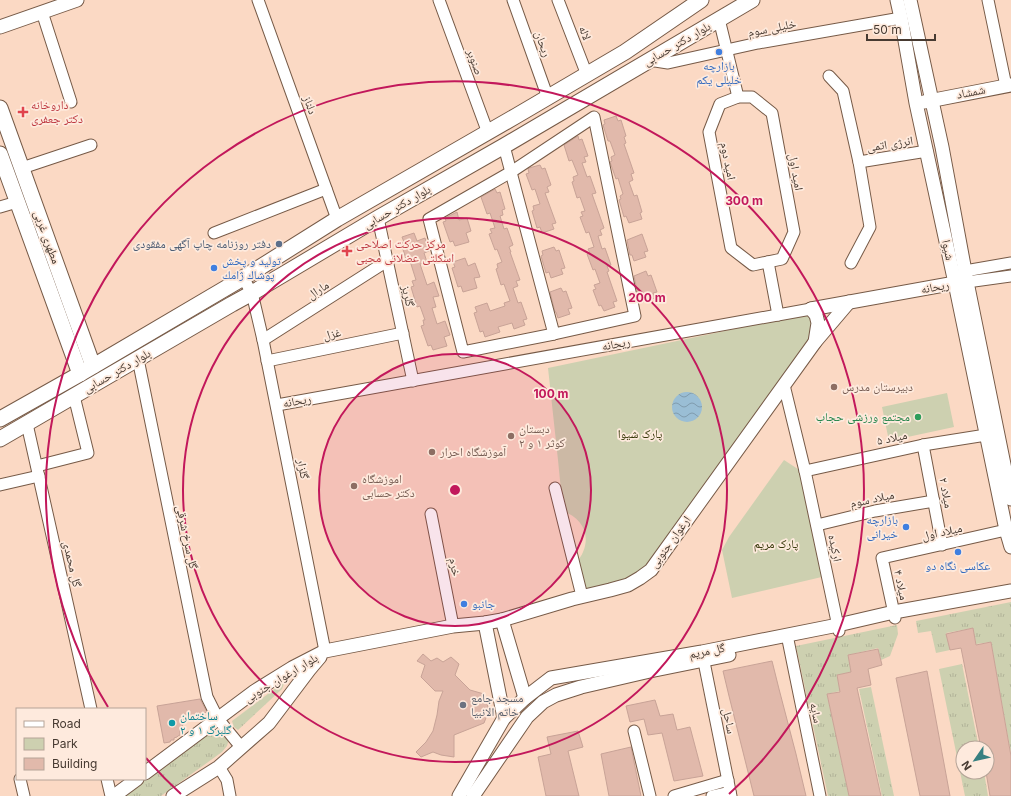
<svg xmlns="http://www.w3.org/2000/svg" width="1011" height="796" font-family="Inter,'Noto Naskh Arabic',sans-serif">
<defs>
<pattern id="grass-tufts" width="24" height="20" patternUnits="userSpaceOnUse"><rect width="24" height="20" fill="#cdd0b0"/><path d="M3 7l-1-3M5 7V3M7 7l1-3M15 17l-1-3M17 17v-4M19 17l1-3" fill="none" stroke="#b1b398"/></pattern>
<pattern id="water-waves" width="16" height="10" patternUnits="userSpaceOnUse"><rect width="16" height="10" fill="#9abed5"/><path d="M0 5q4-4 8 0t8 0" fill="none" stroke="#7f9bad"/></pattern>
</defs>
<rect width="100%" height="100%" fill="#fbd9c4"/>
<g fill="url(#grass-tufts)">
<path d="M1011 602V754L991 642 976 644 973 628 946 633 950 650 936 653 931 631 918 633 916 621Z"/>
<path d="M897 625 898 634 890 656 881 660 878 648 848 655 851 672 837 675 840 691 827 694 849 796H828L796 646Z"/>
<path d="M962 664 979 748H963V772H984L988 796H965L939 669Z"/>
<path d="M285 681 282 689 238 730 234 727 232 721Z"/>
<path d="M871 687 894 796H882L859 689Z"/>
<path d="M216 727 222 728 229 739 227 746 222 752 161 796H123Z"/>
</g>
<g fill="#cdd0b0">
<path d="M801 315C808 315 810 317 814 322L811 335 732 449 650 563 631 579 581 591C580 585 576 568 577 563 578 559 582 556 583 552 591 533 581 518 563 511L558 460 548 368Z"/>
<path d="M947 393 954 427 889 441 882 407Z"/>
<path d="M784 460 804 473 826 576 732 598 722 550 729 537Z"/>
</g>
<circle fill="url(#water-waves)" cx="687" cy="407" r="15"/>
<g fill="#e1b9ab" stroke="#c8a397">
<path d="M616 116 618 121 621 120 626 136 624 137 626 143 624 144 634 173 631 174 633 180 629 182 634 196 637 195 642 212 640 213 642 219 629 223 626 216 624 217 619 200 621 199 620 196 623 194 618 178 616 179 610 162 612 161 611 157 615 155 610 141H608L603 125 605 124 604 120Z"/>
<path d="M578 136 579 140 582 139 588 156 584 157 586 162 582 163 587 177 590 176 596 193 592 194 604 228 600 230 602 235 598 236 602 249 605 248 611 265 607 266 609 271 607 272 617 301 613 302 615 307 604 311 601 305 599 306 593 290 596 289 594 285 600 283 595 269 593 270 587 254 590 253 588 249 594 247 589 232 586 233 580 217 583 216 581 212 585 211 580 197 577 198 572 182 574 181 573 177 578 175 572 160 569 161 564 145Z"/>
<path d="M540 165 542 169 545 168 551 185 547 187 549 192 545 193 556 223 552 224 554 229 542 233 540 227 537 228 532 211 534 210 533 206 540 204 535 189 532 190 526 174 529 173 528 169 529 168Z"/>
<path d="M495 189 497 193 500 192 505 209 502 210 503 215 500 216 504 229 507 228 513 245 509 247 511 252H510L520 280 516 281 518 286 513 288 518 303 521 302 527 319 523 320 525 325 514 329 512 323 498 327 500 332 485 337 483 331 480 332 474 313 477 312 475 307 487 303 490 311 505 306 504 303 510 301 504 284 501 285 496 269 498 268 497 264 502 262 497 249 495 250 489 234 492 233 490 229 495 228 490 213 487 214 481 197Z"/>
<path d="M457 212 459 220 467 218 471 231 466 233 469 242 455 246 453 241 450 242 443 222 446 221 445 218Z"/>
<path d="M414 233 417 241 425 238 429 251 424 253 427 262 420 264 427 285 434 282 439 296 433 297 436 307 432 308 437 324 445 321 450 335 444 337 447 346 433 350 431 345 428 346 421 326 424 325 423 320H425L420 306 417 307 411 287 414 286 412 281 416 280 410 261 407 262 401 243 404 242 402 237Z"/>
<path d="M642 234 648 251 644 252 646 257 634 261 632 255H630L627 240Z"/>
<path d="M554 247 556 251 559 250 565 268 561 269 563 274 551 278 549 272 546 273 541 256 543 255 542 251Z"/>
<path d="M465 258 468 266 475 263 480 277 474 278 477 288 463 292 461 286 458 287 452 268 455 267 453 262Z"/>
<path d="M646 271 648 276 651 275 657 292 653 293 655 298 643 302 641 296H638V295L634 276Z"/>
<path d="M561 288 563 292 566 291 572 308 568 309 570 314 558 318 556 312H555L550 292Z"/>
<path d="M973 628 976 645 991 642 1011 756V796H990L986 772H987V748H981L961 648 950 650 946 634Z"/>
<path d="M878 649 882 665 868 669 871 685 857 688 881 796H849L827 694 840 692 837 675 851 672 848 655Z"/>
<path d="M423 654 431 661 437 658 443 662 451 657 459 664 455 675 470 690 484 694 489 710 484 723 454 735V757L441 755 433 752 421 757 416 752 426 742 433 731 437 715 439 701 443 691H435L421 677 425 665 417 661Z"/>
<path d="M772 661 779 689 796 754 806 796H754L729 696 723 671Z"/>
<path d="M927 671 950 796H920L896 678Z"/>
<path d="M200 699 207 712 184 718 183 725 180 727V735L178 736 177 737 174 738V740H171L170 742 164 743 157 706Z"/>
<path d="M655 700 660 716 673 714 677 730 690 727 703 776 674 781 662 733 648 735 644 719 630 722 626 706Z"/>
<path d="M578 731 583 747 568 751 579 796H546L538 757 551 754 547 737Z"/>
<path d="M631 747 641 796H609L601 754Z"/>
</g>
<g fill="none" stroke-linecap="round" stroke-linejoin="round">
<g stroke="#765a47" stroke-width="13">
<g id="minor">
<path d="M258 0 337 219"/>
<path d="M439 0 488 133"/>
<path d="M513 0 548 98"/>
<path d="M558 0 587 75"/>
<path d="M988 0 1006 86"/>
<path d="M42 12 71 102"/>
<path d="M719 19 738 97"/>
<path d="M649 60 668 63 758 43 901 18"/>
<path d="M829 76 843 91 859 162 870 227 851 263"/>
<path d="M738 97H752L772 113 794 232 782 259 753 265 731 248 709 132 720 104Z"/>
<path d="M594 117 635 316 554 334 463 352 429 219 511 172Z"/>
<path d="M504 146 554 334"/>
<path d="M859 162 927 151"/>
<path d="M22 168 91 145"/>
<path d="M0 207 17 202"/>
<path d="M378 218 413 381"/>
<path d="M214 233 326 189"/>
<path d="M768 262 778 315"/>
<path d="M965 271 1011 263"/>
<path d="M243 278 252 293 263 340 325 651"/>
<path d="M967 282 1011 276"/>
<path d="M263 340 387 261"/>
<path d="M138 359 207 697 218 719 241 747"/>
<path d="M267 361 403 333"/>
<path d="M784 385 805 471 839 631"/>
<path d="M277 405 811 309"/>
<path d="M27 424 91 709"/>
<path d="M923 445 942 545"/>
<path d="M37 466 88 453 74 396"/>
<path d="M805 471 923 445 986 435"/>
<path d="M0 485 39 476"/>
<path d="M555 488 582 596"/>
<path d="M431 514 453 626"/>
<path d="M817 525 875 511 934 501"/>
<path d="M895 618 882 558 1006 530"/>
<path d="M787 635 820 796"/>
<path d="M702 652 731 796"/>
<path d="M634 731 650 796"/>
<path d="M219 767 227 780 230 796"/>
<path d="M20 779 24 796"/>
<path d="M107 779 111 796"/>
<path d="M674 796 728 780"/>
<path d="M712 796 730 792"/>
</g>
</g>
<g stroke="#765a47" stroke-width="15">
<g id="tertiary">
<path d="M897 0 901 18 916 103 955 283 1006 530 1011 547"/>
<path d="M910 0 942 147 967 282 1011 499"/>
<path d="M0 27 77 0"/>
<path d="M924 102 1011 85"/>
<path d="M811 309 955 283"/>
<path d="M811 309 816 315 818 323 815 342"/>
<path d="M502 620 525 698"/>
<path d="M485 623 504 718"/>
<path d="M145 773 255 691 292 668 325 651 453 626 485 623 502 620 572 599 610 590 628 585 640 578 651 570 815 342 849 302"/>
<path d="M114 796 137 779"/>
<path d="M173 796 219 767 269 723 309 670 320 657"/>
<path d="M459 796 504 718 525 698 551 678 702 652 838 625 894 612 1011 591"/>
<path d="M473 796 527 717 543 702 556 695 581 687 650 671 729 655"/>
</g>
</g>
<g stroke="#765a47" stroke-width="17">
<g id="secondary">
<path d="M0 108 93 366"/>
<path d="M0 154 80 374"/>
<path d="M0 419 80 374 243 278 337 219 516 116 625 52 701 0"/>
<path d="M0 439 232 304 252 293 378 218 504 146 752 0"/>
</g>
</g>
<use href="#minor" stroke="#fff" stroke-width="11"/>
<use href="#tertiary" stroke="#fff" stroke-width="13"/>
<use href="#secondary" stroke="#fff" stroke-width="15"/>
</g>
<circle cx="455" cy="490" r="136" fill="#c2185b" fill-opacity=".12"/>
<g fill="none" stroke="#c2185b" stroke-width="2">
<circle cx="455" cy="490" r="136"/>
<circle cx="455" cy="490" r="272"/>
<path d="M181 794A409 409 0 0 1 146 758M108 707A409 409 0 1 1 729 794"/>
</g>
<g fill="#3f7fe0" stroke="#feeadd" stroke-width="1.5">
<circle cx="719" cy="52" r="4"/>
<circle cx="214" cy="268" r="4"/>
<circle cx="906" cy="527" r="4"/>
<circle cx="958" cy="552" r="4"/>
<circle cx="464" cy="604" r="4"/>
</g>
<g fill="#e0444e" stroke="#feeadd" stroke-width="1.5">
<path d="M21 106h4v4h4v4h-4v4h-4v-4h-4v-4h4z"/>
<path d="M345 245h4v4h4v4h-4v4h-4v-4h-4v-4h4z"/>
</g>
<circle fill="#5c6f8a" stroke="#feeadd" stroke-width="1.5" cx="279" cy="244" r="4"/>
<g fill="#8d6e63" stroke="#feeadd" stroke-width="1.5">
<circle cx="834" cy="387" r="4"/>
<circle cx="511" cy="436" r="4"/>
<circle cx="432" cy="452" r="4"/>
<circle cx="354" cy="486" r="4"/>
</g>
<circle fill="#2e9e5b" stroke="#feeadd" stroke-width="1.5" cx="918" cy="417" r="4"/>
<circle fill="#6b7280" stroke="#feeadd" stroke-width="1.5" cx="463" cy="705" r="4"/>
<circle fill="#0f9aa8" stroke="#feeadd" stroke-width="1.5" cx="172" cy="723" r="4"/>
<g text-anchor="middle" stroke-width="3.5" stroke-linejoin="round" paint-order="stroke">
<g font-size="12" fill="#473a31" stroke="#feeadd">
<text transform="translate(772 28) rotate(-11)" y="4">خلیلی سوم</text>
<text transform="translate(585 33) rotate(69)" y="4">لاله</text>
<text transform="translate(543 44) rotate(70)" y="4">ریحان</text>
<text transform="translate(677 44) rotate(-30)" y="4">بلوار دکتر حسابی</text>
<text transform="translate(475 62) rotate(70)" y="4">صنوبر</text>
<text transform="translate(971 92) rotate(-11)" y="4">شمشاد</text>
<text transform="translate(310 105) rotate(70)" y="4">دلناز</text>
<text transform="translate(890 144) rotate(-9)" y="4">انرژی اتمی</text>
<text transform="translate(728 161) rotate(79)" y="4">امید دوم</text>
<text transform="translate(796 172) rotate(80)" y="4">امید اول</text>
<text transform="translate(397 207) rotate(-30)" y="4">بلوار دکتر حسابی</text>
<text transform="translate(47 237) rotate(70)" y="4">مطهری غربی</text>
<text transform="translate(948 250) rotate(78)" y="4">شیوا</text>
<text transform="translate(935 287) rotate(-10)" y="4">ریحانه</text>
<text transform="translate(318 290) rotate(-33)" y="4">مارال</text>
<text transform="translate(408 296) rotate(78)" y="4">گلریز</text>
<text transform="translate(332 334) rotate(-12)" y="4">غزل</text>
<text transform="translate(616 344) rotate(-10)" y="4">ریحانه</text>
<text transform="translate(117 371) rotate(-30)" y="4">بلوار دکتر حسابی</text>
<text transform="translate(297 401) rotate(-10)" y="4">ریحانه</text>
<text transform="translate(892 438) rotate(-12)" y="4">میلاد ۵</text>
<text transform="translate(303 469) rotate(79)" y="4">گلزار</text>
<text transform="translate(946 493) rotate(79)" y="4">میلاد ۲</text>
<text transform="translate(872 499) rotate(-12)" y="4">میلاد سوم</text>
<text transform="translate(942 532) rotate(-12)" y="4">میلاد اول</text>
<text transform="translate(187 537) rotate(78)" y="4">گل سرخ شرقی</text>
<text transform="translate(670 542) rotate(-54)" y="4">ارغوان جنوبی</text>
<text transform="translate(835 548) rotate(78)" y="4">ارکیده</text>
<text transform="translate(72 564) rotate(77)" y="4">گل محمدی</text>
<text transform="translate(455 567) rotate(79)" y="4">خرم</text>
<text transform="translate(901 585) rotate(78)" y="4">میلاد ۴</text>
<text transform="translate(707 651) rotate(-11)" y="4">گل مریم</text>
<text transform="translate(281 678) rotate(-31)" y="4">بلوار ارغوان جنوبی</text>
<text transform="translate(816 713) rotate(78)" y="4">سایه</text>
<text transform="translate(729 721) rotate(78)" y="4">ساحل</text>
</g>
<g font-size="12" fill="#366cbe" stroke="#feeadd">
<text x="719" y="70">بازارچه<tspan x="719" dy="14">خلیلی یکم</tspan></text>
<text x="222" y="265" text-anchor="start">توليد و پخش<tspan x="222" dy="14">پوشاك ژامك</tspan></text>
<text x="898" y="524" text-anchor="end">بازارچه<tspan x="898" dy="14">خیرانی</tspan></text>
<text x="958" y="570">عکاسی نگاه دو</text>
<text x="472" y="608" text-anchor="start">جانبو</text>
</g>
<g font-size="12" fill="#be3a42" stroke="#feeadd" text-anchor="start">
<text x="31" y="109">داروخانه<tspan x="31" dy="14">دکتر جعفری</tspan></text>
<text x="356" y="248">مرکز حرکت اصلاحی<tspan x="356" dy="14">اسکلتی عضلانی محبی</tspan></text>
</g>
<g font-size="12" fill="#4e5e75" stroke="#feeadd" text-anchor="end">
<text x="271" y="248">دفتر روزنامه چاپ آگهی مفقودی</text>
</g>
<g font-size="12" fill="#785e54" stroke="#feeadd" text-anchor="start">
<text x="842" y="391">دبیرستان مدرس</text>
<text x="519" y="433">دبستان<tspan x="519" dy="14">کوثر ۱ و ۲</tspan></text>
<text x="440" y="456">آموزشگاه احرار</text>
<text x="362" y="483">اموزشگاه<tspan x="362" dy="14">دکتر حسابی</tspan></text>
</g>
<g font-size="12" fill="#27864d" stroke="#feeadd" text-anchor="end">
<text x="910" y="421">مجتمع ورزشی حجاب</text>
</g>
<g font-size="12" fill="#353708" stroke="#feeadd">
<text x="640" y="438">پارک شیوا</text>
<text x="776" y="548">پارک مریم</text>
</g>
<g font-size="12" fill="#5b616d" stroke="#feeadd" text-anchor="start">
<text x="471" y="702">مسجد جامع<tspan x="471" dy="14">خاتم الانبیا</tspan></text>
</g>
<g font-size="12" fill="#0d838f" stroke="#feeadd" text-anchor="start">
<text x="180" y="720">ساختمان<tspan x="180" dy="14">گلبرگ ۱ و ۲</tspan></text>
</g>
</g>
<circle cx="455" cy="490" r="6" fill="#c2185b" stroke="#feeadd" stroke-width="2"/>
<g font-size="12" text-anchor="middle" font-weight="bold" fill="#c2185b" stroke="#feeadd" stroke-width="3.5" stroke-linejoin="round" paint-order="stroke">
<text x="744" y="205">300 m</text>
<text x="647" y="302">200 m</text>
<text x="551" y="398">100 m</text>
</g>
<rect x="16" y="708" width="130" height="72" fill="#feeadd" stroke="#b5a498"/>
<rect x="24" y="721" width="20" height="6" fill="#ffffff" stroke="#b5a498"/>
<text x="52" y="728" font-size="12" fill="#473a31">Road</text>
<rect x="24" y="738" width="20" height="12" fill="#cdd0b0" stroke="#b5a498"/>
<text x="52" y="748" font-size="12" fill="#473a31">Park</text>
<rect x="24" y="758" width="20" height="12" fill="#e1b9ab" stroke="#b5a498"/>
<text x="52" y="768" font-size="12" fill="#473a31">Building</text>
<g transform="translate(975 760) rotate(236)"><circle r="19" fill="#feeadd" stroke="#b5a498"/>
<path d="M0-3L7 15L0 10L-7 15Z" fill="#378081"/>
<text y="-6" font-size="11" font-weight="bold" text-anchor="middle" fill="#473a31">N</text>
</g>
<path d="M867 34v6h68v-6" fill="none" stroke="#473a31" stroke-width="2"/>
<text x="873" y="34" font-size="12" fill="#473a31" stroke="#feeadd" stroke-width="3" paint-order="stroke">50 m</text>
</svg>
